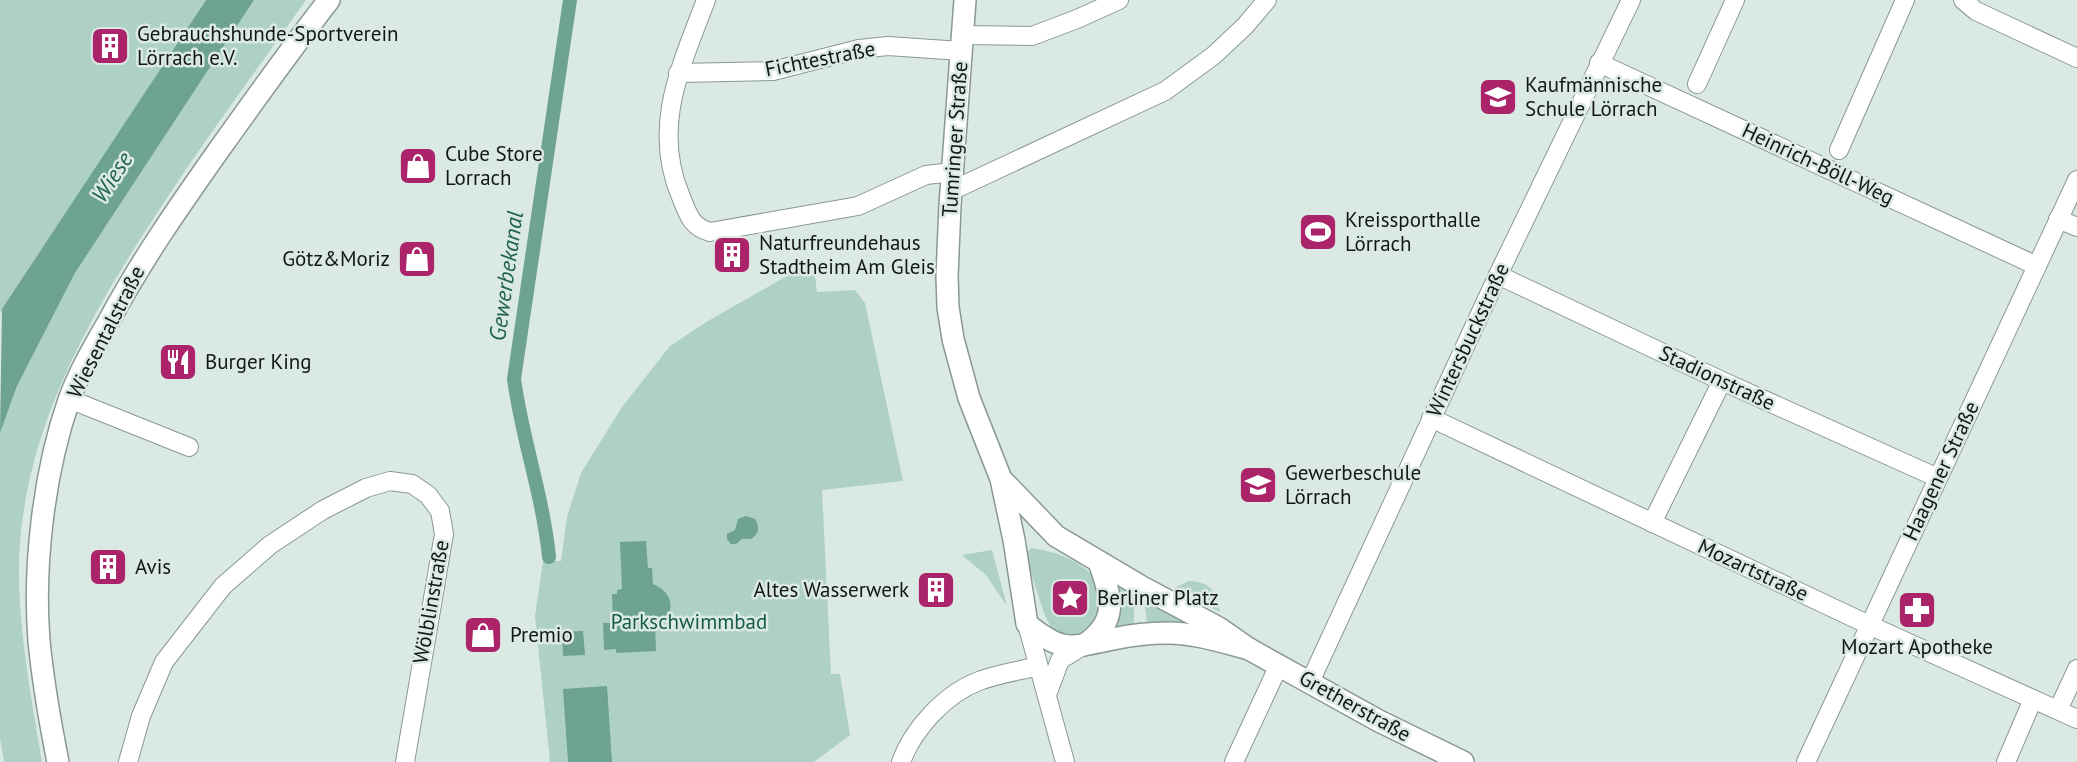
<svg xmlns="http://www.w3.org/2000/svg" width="2077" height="762" font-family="'PT Sans',sans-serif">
<rect width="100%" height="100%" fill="#dbe9e4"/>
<g fill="#aed0c5">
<path d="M0 0H206L0 313Z"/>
<path d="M254 0H306C258 68 209 134 163 204 88 317 15 443 19 584 21 643 32 703 42 762H4L0 739V433L17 386 75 273Z"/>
<path d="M813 261 817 292 855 290 865 303 903 481 822 490 831 674H840L850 735 814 762H550L535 616 543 561H561L567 517 581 473 622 407 670 346 708 321Z"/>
<path d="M1031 548C1055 551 1084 561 1098 583 1102 590 1101 602 1102 610L1080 640 1054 633 1045 616 1025 555Z"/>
<path d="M992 550 1007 606 986 575 962 555Z"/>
<path d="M1189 581C1212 582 1216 592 1220 612L1174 588Z"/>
<path d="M1119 585 1134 593V626L1117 630 1120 606Z"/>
<path d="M1144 599 1214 634 1147 624Z"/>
</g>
<g fill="#6ea291">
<path d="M206 0H254L75 273 17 386 0 433 2 309Z"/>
<path d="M746 516 755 519C760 527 759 534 751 539H742L736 544H731L727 539V534L735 530 738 519Z"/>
<path d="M646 541 648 568H652L653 584C674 592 678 616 655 625L656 651 616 653V649L604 650 603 623H613L612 594H617V590L622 589 620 542Z"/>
<path d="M583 631 585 655 563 656 562 632Z"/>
<path d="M607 686 612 762H568L563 689Z"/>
</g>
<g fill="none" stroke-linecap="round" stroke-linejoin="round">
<path stroke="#6ea291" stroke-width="14" d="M549 557C543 496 522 439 514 379L570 0"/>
<g stroke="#8a9893" stroke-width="20">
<g id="minor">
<path d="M706 0C681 66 651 127 681 197 688 214 691 227 710 232L858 206 926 175 953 172"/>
<path d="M1963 0 1976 11 2077 58"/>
<path d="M962 35 1032 36 1077 19 1119 0"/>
<path d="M1599 63 2037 266"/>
<path d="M678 73 773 71 859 49 888 46 961 51"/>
<path d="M1697 84 1735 0"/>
<path d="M1839 150 1905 0"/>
<path d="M951 191 1165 91 1213 56 1245 26 1267 0"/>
<path d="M2058 219 2077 227"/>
<path d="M1498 275 1722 381 1938 478"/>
<path d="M69 399 189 447"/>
<path d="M1431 418 1869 625 2077 719"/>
<path d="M1652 523 1722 381"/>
<path d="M1027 624 1065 762"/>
<path d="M1310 682 1498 275 1631 0"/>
<path d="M1048 692 1060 660 1081 647"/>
<path d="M2058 710 2077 669"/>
<path d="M128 762 141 716 164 662 223 586 270 545 323 510 366 488 390 481 412 484 428 495 440 511 444 534 405 762"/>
<path d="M901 762C913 729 945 694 979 681 998 674 1019 671 1038 666"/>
<path d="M1234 762 1279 665"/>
<path d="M1806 762 2077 180"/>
<path d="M2006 762 2033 699"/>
</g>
</g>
<g stroke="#8a9893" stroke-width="24">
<g id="major">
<path d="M965 0 950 205 947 276 948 307 953 339 969 398 1001 479 1014 540 1027 624C1063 654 1072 647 1113 639 1131 635 1150 633 1168 633 1195 633 1223 642 1249 649"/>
<path d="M1003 481 1056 536 1142 587 1219 628 1249 649 1379 721 1463 762"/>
<path d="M1084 645C1120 621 1111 597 1099 562"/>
<path d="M58 762C50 722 43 682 39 641 33 565 44 472 69 400 79 372 95 345 110 319 141 261 178 208 216 154 253 102 290 50 329 0"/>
</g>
</g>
<use href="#minor" stroke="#fff" stroke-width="18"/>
<use href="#major" stroke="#fff" stroke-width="21"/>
</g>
<defs>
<g id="building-square" transform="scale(2.0125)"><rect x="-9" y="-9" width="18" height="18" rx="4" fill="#ab246a" stroke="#dbe9e4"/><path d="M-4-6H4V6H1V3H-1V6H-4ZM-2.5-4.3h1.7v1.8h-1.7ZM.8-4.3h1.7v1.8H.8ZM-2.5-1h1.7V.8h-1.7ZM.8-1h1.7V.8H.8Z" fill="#fff"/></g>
<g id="university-square" transform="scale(2.0125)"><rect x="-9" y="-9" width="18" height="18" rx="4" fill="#ab246a" stroke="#dbe9e4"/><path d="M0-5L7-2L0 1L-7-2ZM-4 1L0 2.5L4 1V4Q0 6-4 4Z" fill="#fff"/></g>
<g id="shop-square" transform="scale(2.0125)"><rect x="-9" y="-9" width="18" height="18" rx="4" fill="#ab246a" stroke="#dbe9e4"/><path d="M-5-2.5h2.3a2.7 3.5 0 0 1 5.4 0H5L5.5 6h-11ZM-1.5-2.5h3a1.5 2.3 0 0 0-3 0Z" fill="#fff"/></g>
<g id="stadium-square" transform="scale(2.0125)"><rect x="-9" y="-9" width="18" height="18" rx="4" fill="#ab246a" stroke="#dbe9e4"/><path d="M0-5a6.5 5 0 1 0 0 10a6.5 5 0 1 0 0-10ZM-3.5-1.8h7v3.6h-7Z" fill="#fff"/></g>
<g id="restaurant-square" transform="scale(2.0125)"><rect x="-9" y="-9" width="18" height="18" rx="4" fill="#ab246a" stroke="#dbe9e4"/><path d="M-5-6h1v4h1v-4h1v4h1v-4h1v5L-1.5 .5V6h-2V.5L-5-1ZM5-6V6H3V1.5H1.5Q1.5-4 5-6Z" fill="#fff"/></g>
<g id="sight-square" transform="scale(2.0125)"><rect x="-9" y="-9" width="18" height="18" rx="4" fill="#ab246a" stroke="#dbe9e4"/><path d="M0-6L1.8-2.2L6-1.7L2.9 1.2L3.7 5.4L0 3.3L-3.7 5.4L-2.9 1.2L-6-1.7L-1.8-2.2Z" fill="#fff"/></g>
<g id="pharmacy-square" transform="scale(2.0125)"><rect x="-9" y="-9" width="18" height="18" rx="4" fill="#ab246a" stroke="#dbe9e4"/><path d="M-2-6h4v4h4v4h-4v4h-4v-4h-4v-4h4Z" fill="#fff"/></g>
</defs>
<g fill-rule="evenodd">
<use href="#building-square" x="110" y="46"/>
<use href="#university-square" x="1498" y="97"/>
<use href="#shop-square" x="418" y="166"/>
<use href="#stadium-square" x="1318" y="232"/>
<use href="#building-square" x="732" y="255"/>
<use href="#shop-square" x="417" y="259"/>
<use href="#restaurant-square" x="178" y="362"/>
<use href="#university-square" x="1258" y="485"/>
<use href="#building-square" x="108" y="567"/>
<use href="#building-square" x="936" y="590"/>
<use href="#sight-square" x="1070" y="598"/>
<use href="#pharmacy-square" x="1917" y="610"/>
<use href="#shop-square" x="483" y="635"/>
</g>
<g text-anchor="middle" stroke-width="5" stroke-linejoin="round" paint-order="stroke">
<g font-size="21" fill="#121715" stroke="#dbe9e4" text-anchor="start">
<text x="137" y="41">Gebrauchshunde-Sportverein<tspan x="137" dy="24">Lörrach e.V.</tspan></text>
<text x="1525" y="92">Kaufmännische<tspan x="1525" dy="24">Schule Lörrach</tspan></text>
<text x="445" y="161">Cube Store<tspan x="445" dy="24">Lorrach</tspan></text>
<text x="1345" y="227">Kreissporthalle<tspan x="1345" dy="24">Lörrach</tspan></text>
<text x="759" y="250">Naturfreundehaus<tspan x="759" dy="24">Stadtheim Am Gleis</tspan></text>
<text x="390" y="266" text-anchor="end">Götz&amp;Moriz</text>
<text x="205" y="369">Burger King</text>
<text x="1285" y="480">Gewerbeschule<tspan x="1285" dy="24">Lörrach</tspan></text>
<text x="135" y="574">Avis</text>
<text x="909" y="597" text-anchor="end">Altes Wasserwerk</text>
<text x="1097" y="605">Berliner Platz</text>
<text x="510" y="642">Premio</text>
<text x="1917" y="654" text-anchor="middle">Mozart Apotheke</text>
</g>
<g font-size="21" fill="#121715" stroke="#dbe9e4">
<text transform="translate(820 59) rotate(-11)" y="7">Fichtestraße</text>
<text transform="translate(955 139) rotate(-86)" y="7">Tumringer Straße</text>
<text transform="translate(1818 164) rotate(25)" y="7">Heinrich-Böll-Weg</text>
<text transform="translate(106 332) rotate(-63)" y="7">Wiesentalstraße</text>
<text transform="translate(1468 340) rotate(-65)" y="7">Wintersbuckstraße</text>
<text transform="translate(1717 378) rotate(25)" y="7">Stadionstraße</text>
<text transform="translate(1941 471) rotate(-65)" y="7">Haagener Straße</text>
<text transform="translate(1753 570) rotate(25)" y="7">Mozartstraße</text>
<text transform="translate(431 602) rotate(-80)" y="7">Wölblinstraße</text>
<text transform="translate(1355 706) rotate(29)" y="7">Gretherstraße</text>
</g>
<g font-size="21" fill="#165a4a" stroke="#dbe9e4">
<text x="689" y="629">Parkschwimmbad</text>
</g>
<g font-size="23" font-style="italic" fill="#1f6251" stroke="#dbe9e4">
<text transform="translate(112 177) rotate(-57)" y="8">Wiese</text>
<text transform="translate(506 276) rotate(-82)" y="8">Gewerbekanal</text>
</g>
</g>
</svg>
